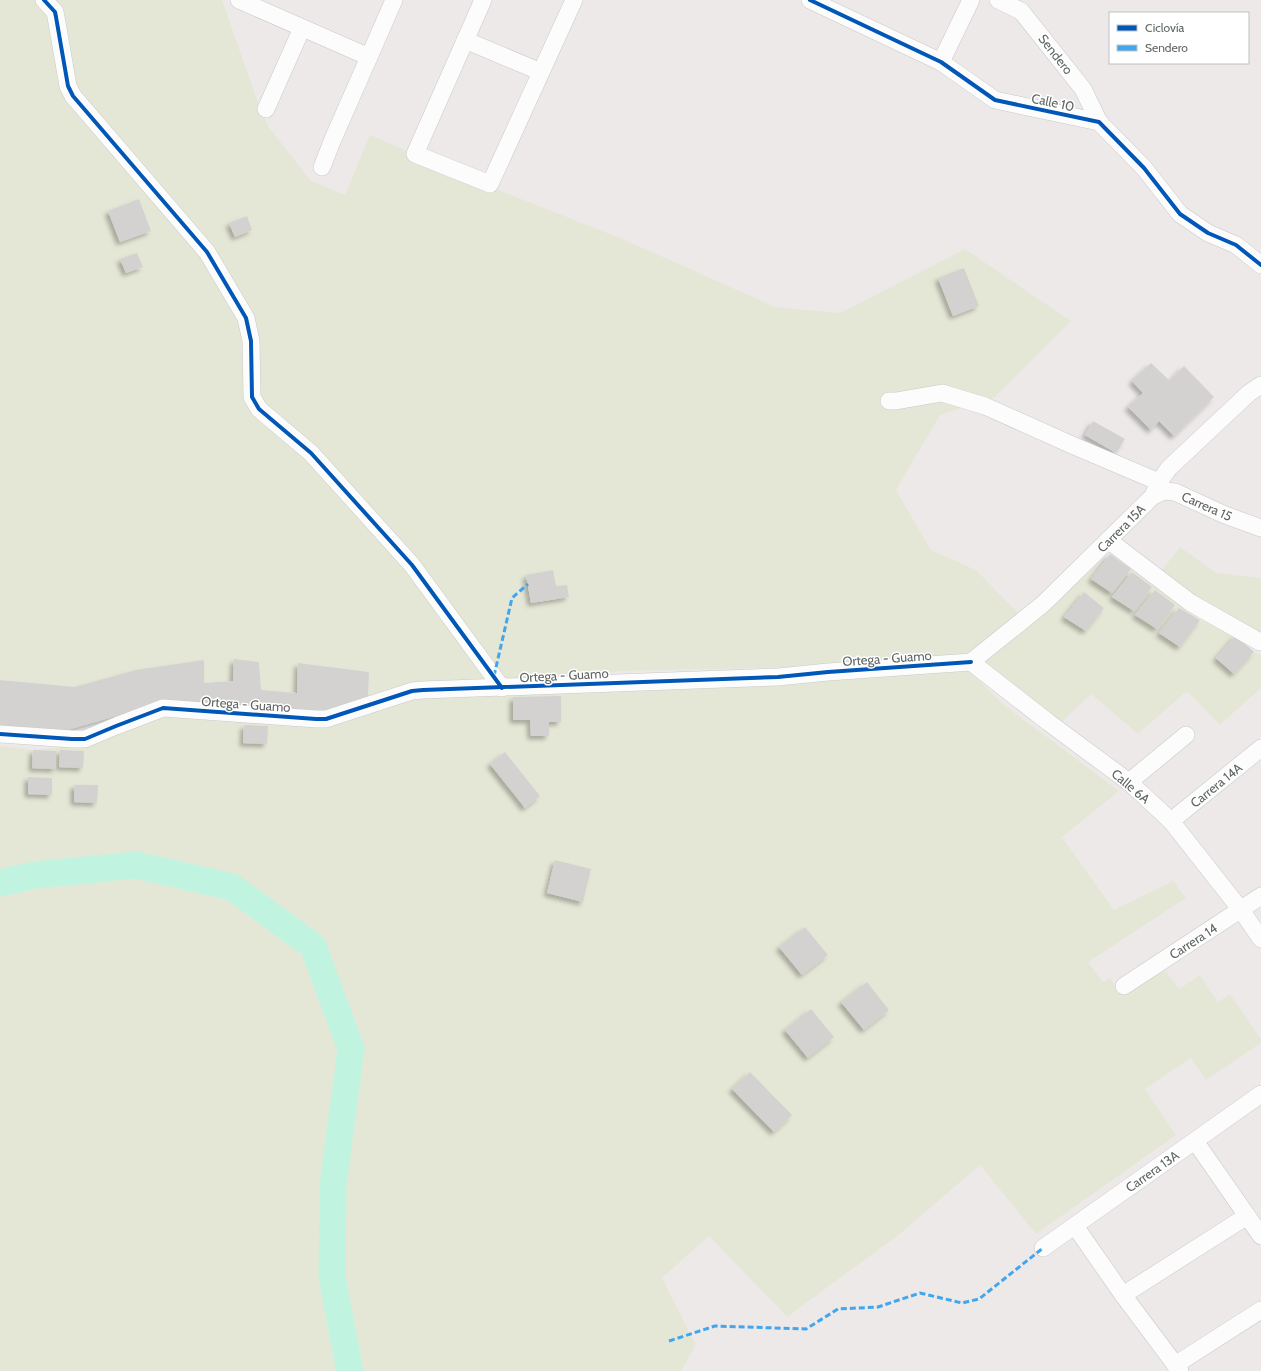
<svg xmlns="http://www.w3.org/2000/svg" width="1261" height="1371" font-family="Cabin,sans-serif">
<defs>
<filter id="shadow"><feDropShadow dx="-3.5" dy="3.5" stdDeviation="2" flood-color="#0004"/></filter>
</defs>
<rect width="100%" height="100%" fill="#ede9e9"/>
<g fill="#e5e7d6">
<path d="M0 0H222L260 108 268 126 311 181 345 195 370 135 496 189 625 240 775 307 840 313 965 249 1071 321 995 397 940 415 896 490 931 550 976 570 1019 614 966 654 813 667 620 671 551 681 492 682 368 697 369 672 298 663 297 693 261 690 259 662 234 659 233 681 204 683V660L75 687 0 680Z"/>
<path d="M1180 547 1216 573 1261 578V641L1159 574Z"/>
<path d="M1110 554 1200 620 1236 635 1216 658 1233 674 1254 652 1261 655V688L1220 725 1187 691 1138 734 1091 694 1061 723 979 662 1043 612Z"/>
<path d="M967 669 1004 705 1119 791 1062 837 1114 910 1173 881 1186 898 1088 962 1103 982 1110 978 1121 995 1126 994 1165 970 1179 989 1200 975 1218 1002 1230 994 1261 1039V1043L1206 1080 1191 1058 1145 1089 1176 1135 1036 1234 980 1165 901 1233 787 1317 709 1236 662 1278 696 1345 681 1371H0V746L33 750 84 745 151 717 179 716 280 723 422 695Z"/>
</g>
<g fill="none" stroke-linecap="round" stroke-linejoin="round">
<path stroke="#c1f4e0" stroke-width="27" d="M0 883 35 875 136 865 232 887 313 946 351 1049 333 1185 332 1278 350 1371"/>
</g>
<g fill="#d4d2d1" filter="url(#shadow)">
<path d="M139 199 151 231 120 242 108 211Z"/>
<path d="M247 216 252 230 235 237 229 223Z"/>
<path d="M137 253 143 267 126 273 120 259Z"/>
<path d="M964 268 979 306 953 316 938 278Z"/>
<path d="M1151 363 1170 381 1184 366 1214 397 1174 436 1159 421 1151 430 1128 407 1143 393 1132 381Z"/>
<path d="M1093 421 1125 439 1116 453 1085 435Z"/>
<path d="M1110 554 1131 569 1112 593 1091 579Z"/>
<path d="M553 570 556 586 567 585 569 597 531 603 526 575Z"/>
<path d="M1132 572 1152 587 1134 611 1112 597Z"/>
<path d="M1155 590 1175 605 1157 629 1135 615Z"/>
<path d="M1084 592 1104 608 1086 631 1064 617Z"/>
<path d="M1179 608 1200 620 1180 647 1159 633Z"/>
<path d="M1236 635 1254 652 1234 674 1216 658Z"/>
<path d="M234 659 259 662 261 690 297 693 298 663 369 672 368 697 326 711 167 701 64 731 0 726V680L75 687 136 670 204 660V683L233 681Z"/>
<path d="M561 696V722H549V736H531L530 720H513V697Z"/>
<path d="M244 725 268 726 267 744 243 743Z"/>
<path d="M33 750 56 751V769L32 768Z"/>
<path d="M60 750 84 751 83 768 59 767Z"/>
<path d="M505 752 540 796 525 808 490 764Z"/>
<path d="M28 777 52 778V795L28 794Z"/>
<path d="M74 785H98L97 803 74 802Z"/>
<path d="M555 860 591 869 583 902 547 893Z"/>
<path d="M805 927 828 955 802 975 779 947Z"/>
<path d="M867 982 889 1010 864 1030 841 1002Z"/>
<path d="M811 1009 834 1037 808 1058 785 1030Z"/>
<path d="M750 1072 792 1115 774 1132 732 1089Z"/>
</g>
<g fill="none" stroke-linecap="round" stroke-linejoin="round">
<g stroke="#c9c8c8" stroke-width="18">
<g id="minor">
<path d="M44 0 55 12 56 17 68 86 73 96 207 252 246 318 251 341 252 397 259 409 311 453 412 565 502 688"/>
<path d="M239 0 369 57"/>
<path d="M483 0 415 154 490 184 574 0"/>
<path d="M810 0 941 62 995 100 1099 122 1144 168 1180 214 1208 233 1236 245 1261 265"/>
<path d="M998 0 1021 11 1083 89 1099 122"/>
<path d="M465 40 541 72"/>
<path d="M941 62 971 0"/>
<path d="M266 109 302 28"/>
<path d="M322 167 333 139 394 0"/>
<path d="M889 401H896L942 393 985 406 1072 445 1159 482"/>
<path d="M1153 496 1165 491 1175 492 1225 515 1261 528"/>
<path d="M1108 540 1191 603 1260 642"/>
<path d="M971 662 1048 722 1129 782 1171 821 1241 910 1261 939"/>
<path d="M971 662 1043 604 1153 496 1159 482 1169 468 1249 393 1261 385"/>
<path d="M0 734 72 739H85L116 726 163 708 316 719H326L412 691 423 690 778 677 828 672 971 662"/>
<path d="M1129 782 1186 735"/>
<path d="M1171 821 1261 748"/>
<path d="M1124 986 1261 896"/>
<path d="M1195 1141 1261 1236"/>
<path d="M1075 1226 1123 1295 1180 1371"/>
<path d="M1043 1248 1261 1094"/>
<path d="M1123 1295 1247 1216"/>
<path d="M1175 1365 1261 1310"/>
</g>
</g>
<use href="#minor" stroke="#fcfcfc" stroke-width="17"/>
<g stroke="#41a6ee" stroke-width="3" stroke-dasharray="6 3" stroke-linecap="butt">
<path d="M494 676 512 598 528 584"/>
<path d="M669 1341 715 1326 806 1329 838 1309 878 1307 920 1293 962 1303 979 1299 1043 1248"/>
</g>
<g stroke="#fff" stroke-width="6">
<g id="cycleway">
<path d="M44 0 55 12 56 17 68 86 73 96 207 252 246 318 251 341 252 397 259 409 311 453 412 565 502 688"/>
<path d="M810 0 941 62 995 100 1099 122 1144 168 1180 214 1208 233 1236 245 1261 265"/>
<path d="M0 734 72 739H85L116 726 163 708 316 719H326L412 691 423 690 778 677 828 672 971 662"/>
</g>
</g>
<use href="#cycleway" stroke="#0057b8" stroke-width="4"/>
</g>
<g text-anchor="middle" stroke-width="3" stroke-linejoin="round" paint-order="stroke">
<g font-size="13" fill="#5f6664" stroke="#fff">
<text transform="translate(1056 54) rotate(52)" y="5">Sendero</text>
<text transform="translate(1053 102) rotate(12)" y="5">Calle 10</text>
<text transform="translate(1207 506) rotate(24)" y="5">Carrera 15</text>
<text transform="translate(1121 528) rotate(-45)" y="5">Carrera 15A</text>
<text transform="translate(887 658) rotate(-4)" y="5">Ortega - Guamo</text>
<text transform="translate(564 675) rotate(-3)" y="5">Ortega - Guamo</text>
<text transform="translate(246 704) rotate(4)" y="5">Ortega - Guamo</text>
<text transform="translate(1216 785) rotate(-39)" y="5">Carrera 14A</text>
<text transform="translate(1131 786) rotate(40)" y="5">Calle 6A</text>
<text transform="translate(1193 941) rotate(-33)" y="5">Carrera 14</text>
<text transform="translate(1152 1171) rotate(-35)" y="5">Carrera 13A</text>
</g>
</g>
<rect x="1109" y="12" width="140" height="52" fill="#ffffff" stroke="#bfc2c1"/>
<rect x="1117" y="25" width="20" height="6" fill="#0057b8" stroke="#bfc2c1"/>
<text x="1145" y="32" font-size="12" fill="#5f6664">Ciclovía</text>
<rect x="1117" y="45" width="20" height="6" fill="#41a6ee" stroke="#bfc2c1"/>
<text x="1145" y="52" font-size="12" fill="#5f6664">Sendero</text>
</svg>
